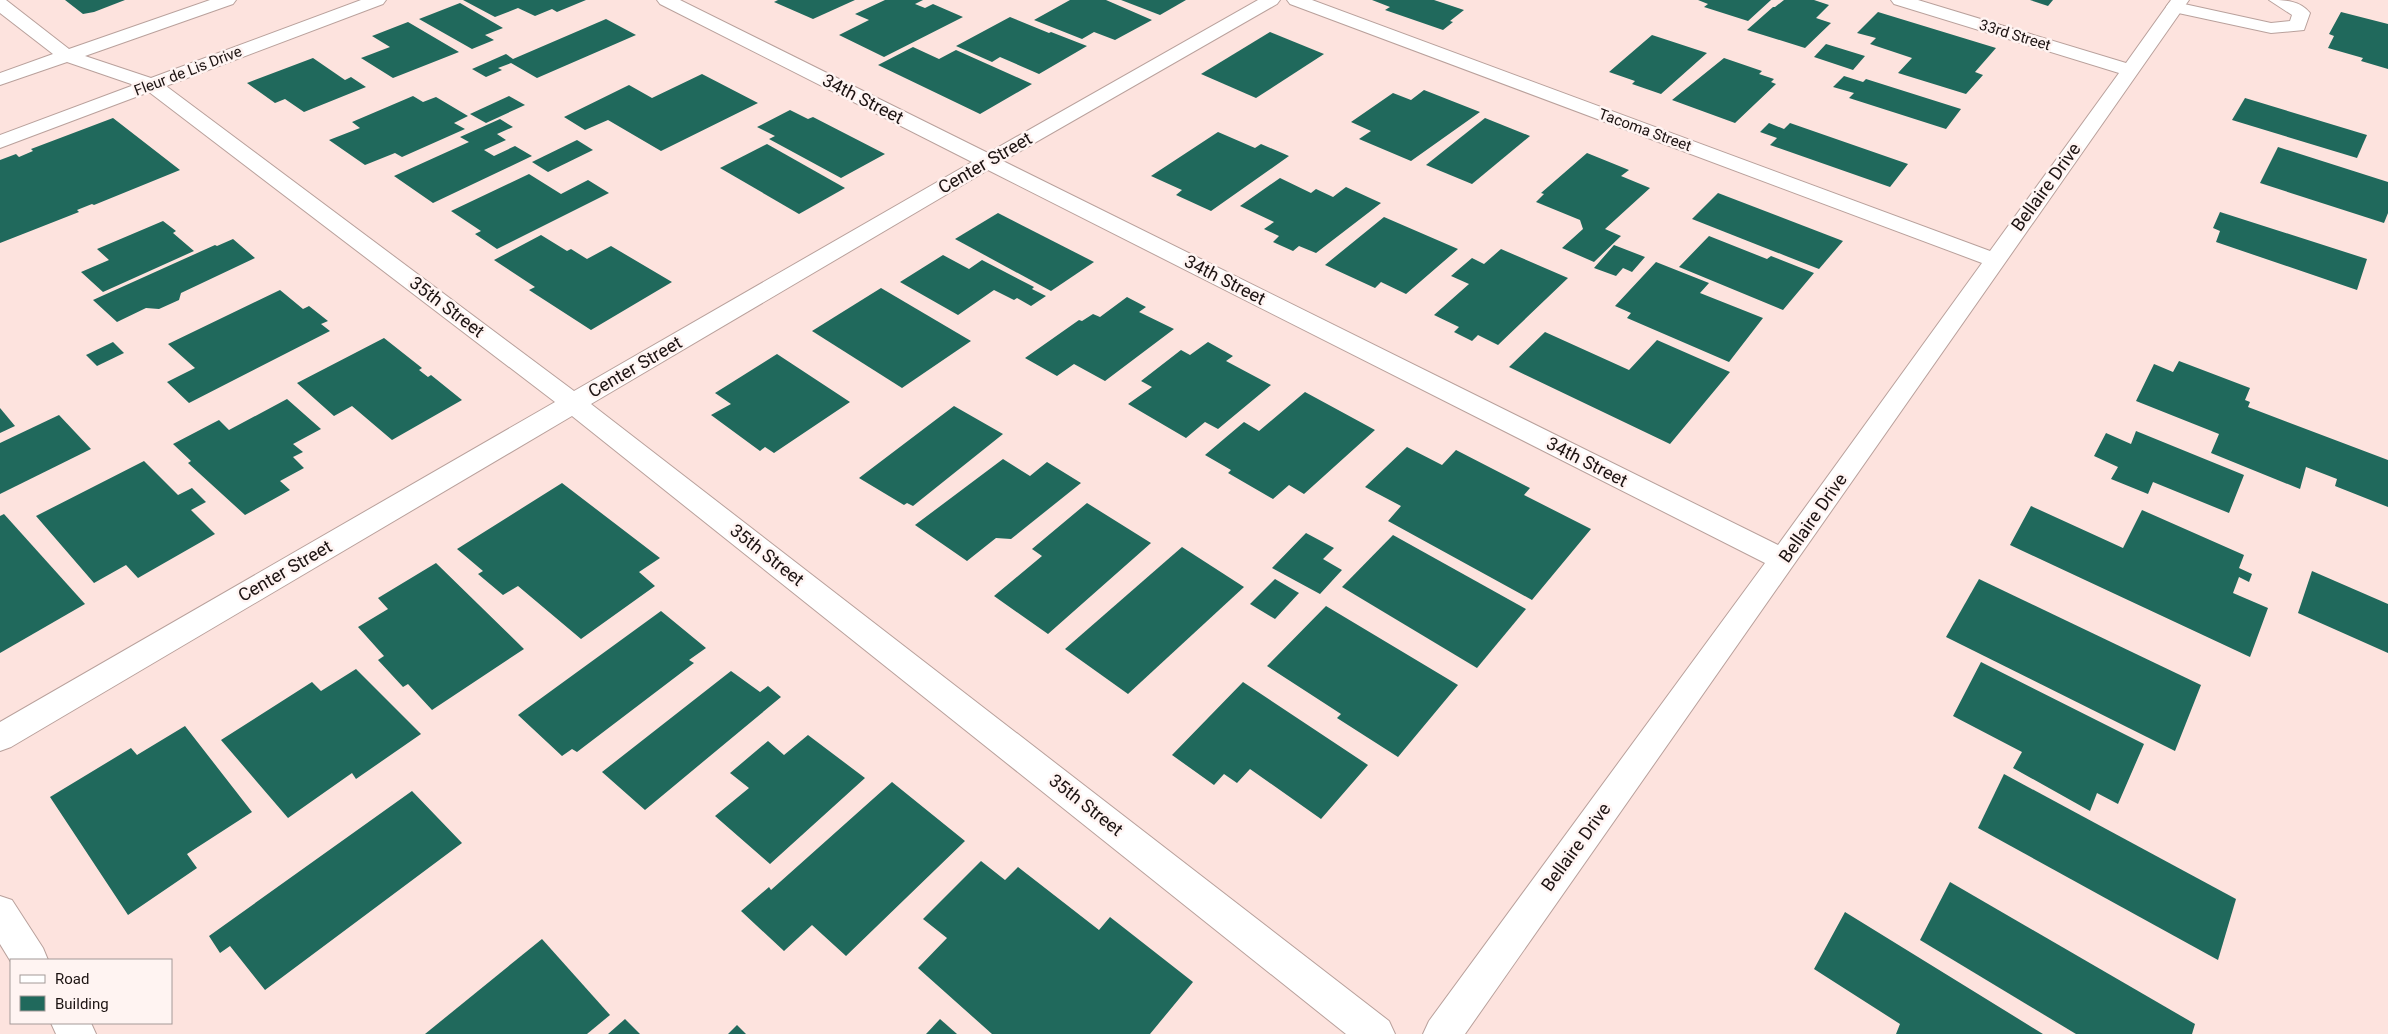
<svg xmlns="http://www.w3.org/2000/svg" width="2388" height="1034" font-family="Roboto,sans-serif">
<rect width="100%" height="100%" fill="#fde3de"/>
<g fill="#20695c">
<path d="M65 0H125L94 12 83 14Z"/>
<path d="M463 0H586L557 12 552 9 535 16 518 8 495 17Z"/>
<path d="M778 0H855L813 19 774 2Z"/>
<path d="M885 0H923L915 4 925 8 933 4 963 17 884 57 839 35 869 20 855 14Z"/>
<path d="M1070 0H1106L1152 20 1115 40 1094 32 1082 39 1034 20Z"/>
<path d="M1121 0H1186L1160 15Z"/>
<path d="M1372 0H1434L1464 10 1450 21 1453 22 1443 30 1385 10 1390 7Z"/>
<path d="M1698 0H1771L1748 21 1704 7 1708 4Z"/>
<path d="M1784 0H1814L1829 5 1816 18 1831 23 1805 48 1747 30 1773 7H1775Z"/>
<path d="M2030 0H2053L2048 6Z"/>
<path d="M460 3 503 28 485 35 494 40 472 49 419 19Z"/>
<path d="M1878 12 1996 48 1975 72 1983 75 1966 94 1898 73 1912 58 1870 44 1876 38 1857 33Z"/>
<path d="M2341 12 2388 24V69L2361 61 2363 58 2328 48 2334 36 2329 34Z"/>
<path d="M1010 17 1049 33 1051 32 1087 46 1039 74 1000 57 992 62 956 46Z"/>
<path d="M606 19 636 35 537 78 511 63 498 68 502 70 486 77 472 69 506 54 513 59Z"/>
<path d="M408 22 459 52 393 78 361 58 390 47 372 36Z"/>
<path d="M1270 32 1324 54 1256 98 1201 74Z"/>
<path d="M1652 35 1707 53 1661 94 1632 84 1635 81 1609 72Z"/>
<path d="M1826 44 1865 56 1853 70 1814 57Z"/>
<path d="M913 47 939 59 956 50 1032 84 980 114 878 65Z"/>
<path d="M313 58 345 80 351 77 366 87 304 112 285 99 275 103 247 83Z"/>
<path d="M1724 58 1762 71 1759 74 1774 79 1771 82 1776 84 1735 123 1672 100Z"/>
<path d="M702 74 758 103 661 151 608 120 585 130 564 117 629 85 652 98Z"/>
<path d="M1844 76 1863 82 1866 79 1961 109 1946 129 1849 98 1854 93 1833 87Z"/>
<path d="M1424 90 1480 112 1411 161 1359 139 1371 131 1351 122 1393 93 1411 100Z"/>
<path d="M413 96 423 102 436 97 468 116 454 123 465 129 402 157 395 153 365 165 329 140 360 128 352 122Z"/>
<path d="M509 96 525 105 486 123 470 114Z"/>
<path d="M2245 98 2367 135 2357 158 2232 120Z"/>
<path d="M790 110 808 119 813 117 885 154 841 178 769 139 775 136 757 127Z"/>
<path d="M113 118 180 170 94 205 92 204 77 210 79 212 0 243V160L16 154 19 157 33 151 31 149Z"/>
<path d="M1485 118 1530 136 1472 184 1426 165Z"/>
<path d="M500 119 513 127 497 134 506 140 484 150 494 156 515 146 532 156 433 203 394 176 469 142 460 137Z"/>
<path d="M1769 123 1784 129 1790 123 1908 164 1890 187 1770 145 1777 138 1760 132Z"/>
<path d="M1218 132 1255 148 1261 144 1289 156 1211 211 1176 195 1182 190 1151 176Z"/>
<path d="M577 140 593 150 548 172 532 162Z"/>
<path d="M767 144 845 188 799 214 720 168Z"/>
<path d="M2278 147 2388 182V213L2384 223 2260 183Z"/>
<path d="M1587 153 1629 170 1621 176 1650 188 1605 229 1621 236 1594 262 1562 248 1583 229 1580 220 1536 202 1544 194 1541 193Z"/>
<path d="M529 174 561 194 588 180 609 193 497 249 475 234 481 231 451 211Z"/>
<path d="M1280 178 1311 193 1316 189 1333 197 1346 187 1381 203 1316 253 1299 246 1293 251 1273 242 1279 236 1264 229 1274 222 1240 206Z"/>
<path d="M1718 193 1843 241 1819 269 1692 219Z"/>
<path d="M2220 212 2367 259 2357 290 2216 242 2220 231 2213 228Z"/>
<path d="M998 213 1094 262 1051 291 955 239Z"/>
<path d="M1384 217 1458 249 1406 294 1381 282 1375 288 1325 265Z"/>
<path d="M163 221 176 231 173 233 194 251 103 292 81 272 109 260 97 249Z"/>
<path d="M541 235 567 251 571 249 587 259 611 246 672 282 591 330 529 290 535 287 494 260Z"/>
<path d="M1709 236 1767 259 1771 256 1814 273 1783 310 1679 267Z"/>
<path d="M233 239 255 258 181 293 179 300 159 309 146 308 117 322 93 300 215 245 217 246Z"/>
<path d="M1614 245 1645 257 1632 272 1623 268 1616 276 1594 268Z"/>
<path d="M1501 249 1568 278 1498 345 1478 335 1472 341 1454 332 1459 327 1434 315 1469 284 1451 276 1472 258 1484 264Z"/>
<path d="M943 255 969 269 982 260 1034 287 1032 289 1046 296 1031 306 1017 298 1014 300 994 290 958 315 900 282Z"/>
<path d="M1656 262 1709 283 1700 293 1763 318 1729 362 1627 318 1631 313 1615 306Z"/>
<path d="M881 288 971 341 902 388 812 331Z"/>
<path d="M280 290 303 309 309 306 328 321 321 324 330 331 189 403 167 382 195 368 168 344Z"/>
<path d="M1127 297 1146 307 1139 312 1174 329 1105 381 1074 364 1057 376 1025 358 1079 320 1082 321 1093 314 1100 317Z"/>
<path d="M1545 332 1629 370 1657 340 1730 372 1670 444 1509 367Z"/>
<path d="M384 338 422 368 419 370 428 377 431 375 462 400 392 440 352 406 334 416 297 383Z"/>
<path d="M113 342 124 353 97 366 86 355Z"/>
<path d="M1208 342 1233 356 1226 361 1271 385 1218 429 1205 422 1186 438 1128 404 1152 387 1141 381 1181 350 1190 355Z"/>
<path d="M777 354 850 402 774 453 765 447 760 451 711 415 731 404 715 393Z"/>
<path d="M2179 361 2250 388 2245 400 2250 402 2248 407 2388 460V507L2335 486 2337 479 2306 467 2300 489 2211 453 2219 434 2136 401 2154 364 2173 372Z"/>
<path d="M1305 392 1375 430 1304 494 1289 485 1273 499 1228 473 1231 470 1205 455 1244 422 1259 431Z"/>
<path d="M287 399 321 429 293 444 303 452 293 457 304 468 280 481 290 490 245 515 188 463 191 461 173 444 219 420 229 430Z"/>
<path d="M954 406 1003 434 913 506 907 503 904 505 859 478Z"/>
<path d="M0 408 15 426 0 433Z"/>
<path d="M59 415 91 449 0 494V443Z"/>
<path d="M2136 431 2244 475 2229 513 2153 482 2148 494 2111 479 2118 467 2094 456 2106 433 2131 444Z"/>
<path d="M1407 447 1442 465 1456 450 1530 488 1524 495 1591 529 1532 600 1388 521 1401 506 1365 487Z"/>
<path d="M1003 459 1030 476 1047 462 1081 483 1011 539 996 538 967 561 915 525Z"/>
<path d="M144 461 178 495 192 488 206 502 191 510 215 534 138 578 126 565 94 583 36 516Z"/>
<path d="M562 483 660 558 639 572 655 586 581 639 518 586 503 595 478 574 483 571 457 549Z"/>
<path d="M1087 503 1151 543 1048 634 994 596 1042 556 1032 549Z"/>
<path d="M2031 506 2123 548 2142 510 2244 555 2239 568 2252 574 2249 582 2239 577 2233 593 2268 608 2250 657 2010 545Z"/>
<path d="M4 514 85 604 0 653V516Z"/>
<path d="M1306 533 1334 548 1323 559 1342 570 1320 594 1272 568Z"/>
<path d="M1393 535 1526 609 1477 668 1342 587Z"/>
<path d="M1182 547 1244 587 1128 694 1065 649Z"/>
<path d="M436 563 524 649 432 710 408 684 403 687 378 660 384 656 358 627 388 609 378 598Z"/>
<path d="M2312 571 2388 604V653L2298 613Z"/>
<path d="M1275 579 1299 593 1275 619 1250 604Z"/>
<path d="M1979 579 2201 685 2175 751 1946 637Z"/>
<path d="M1326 606 1458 685 1398 757 1337 718 1341 714 1267 666Z"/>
<path d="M661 611 706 648 689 660 694 663 577 752 572 749 562 756 518 715Z"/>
<path d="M1981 662 2144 744 2118 804 2097 793 2090 811 2013 768 2022 752 1953 716Z"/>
<path d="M356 669 421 734 356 779 352 773 288 818 221 740 312 682 321 691Z"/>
<path d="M731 671 760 692 768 686 781 697 645 810 602 772Z"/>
<path d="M1243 682 1368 765 1321 819 1250 769 1237 783 1224 774 1214 785 1172 755Z"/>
<path d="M185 726 252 812 187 854 197 868 128 915 50 797 131 748 137 755Z"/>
<path d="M808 735 865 778 770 864 715 816 749 788 730 773 768 741 784 755Z"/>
<path d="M2004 774 2236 899 2218 960 1978 828Z"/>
<path d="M892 782 965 841 846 956 812 925 784 951 741 911 769 887 771 890Z"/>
<path d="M412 791 462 843 265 990 230 946 220 953 209 936Z"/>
<path d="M981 861 1005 880 1018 867 1099 930 1110 917 1193 982 1150 1034H992L918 968 947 938 923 919Z"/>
<path d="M1950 882 2195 1024 2192 1034H2076L1920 940Z"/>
<path d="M1845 912 2043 1034H1896L1900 1024 1814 969Z"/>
<path d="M542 939 610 1015 587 1034H425Z"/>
<path d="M625 1019 640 1034H608Z"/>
<path d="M940 1019 957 1034H926Z"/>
<path d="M737 1025 746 1034H728Z"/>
</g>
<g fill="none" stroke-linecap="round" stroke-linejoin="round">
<g stroke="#b9a19c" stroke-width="2">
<path id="lane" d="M2269 0C2284 0 2300 0 2310 13L2304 30 2271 33 2169 11 2166 7 2169 3 2175 2 2271 23 2290 21 2292 15Z"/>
</g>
<g stroke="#b9a19c" stroke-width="2">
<g id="street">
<path d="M0 0H6L69 49 210 0H236L233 4 85 56 151 78 361 0H386L383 4 166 86 574 391 972 162 660 4 657 0H680L988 153 1258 0H1280L1277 4 1003 161 1778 545 1982 263 1290 4 1287 0H1312L1990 251 2119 73 1894 4 1891 0H1918L2126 63 2171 0H2189L1465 1034H1423L1429 1021 1765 563 988 170 591 404 1389 1021 1395 1034H1346L572 416 11 747 0 751V722L555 402 149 92 0 148V135L134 85 67 62 0 85V73L53 54 0 13Z"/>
<path d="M0 896 12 900 43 948 48 960H11V962L0 944Z"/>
<path d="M51 1023H91L96 1034H56Z"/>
</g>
</g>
<use href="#lane" fill="#fff" fill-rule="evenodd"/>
<use href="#street" fill="#fff" fill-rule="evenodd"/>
</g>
<g text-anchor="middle" stroke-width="5" stroke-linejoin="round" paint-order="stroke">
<g font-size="15" fill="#1c1312" stroke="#fff4f2">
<text transform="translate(2015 35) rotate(17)" y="5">33rd Street</text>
<text transform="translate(188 71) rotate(-21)" y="5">Fleur de Lis Drive</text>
<text transform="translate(1645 130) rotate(20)" y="5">Tacoma Street</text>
</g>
<g font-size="18" fill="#1c1312" stroke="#fff4f2">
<text transform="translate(863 99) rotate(27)" y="6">34th Street</text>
<text transform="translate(985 163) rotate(-30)" y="6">Center Street</text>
<text transform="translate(2046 187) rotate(-54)" y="6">Bellaire Drive</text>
<text transform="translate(1225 280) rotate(27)" y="6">34th Street</text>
<text transform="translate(447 307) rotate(37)" y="6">35th Street</text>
<text transform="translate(635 367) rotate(-30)" y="6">Center Street</text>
<text transform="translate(1587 462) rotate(27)" y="6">34th Street</text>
<text transform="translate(1813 518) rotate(-55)" y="6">Bellaire Drive</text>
<text transform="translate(767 555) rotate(38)" y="6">35th Street</text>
<text transform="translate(285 571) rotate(-30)" y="6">Center Street</text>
<text transform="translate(1086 805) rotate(38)" y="6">35th Street</text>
<text transform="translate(1576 847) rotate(-54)" y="6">Bellaire Drive</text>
</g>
</g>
<rect x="10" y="959" width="162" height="65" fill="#fff4f2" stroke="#a49a98"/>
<rect x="20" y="975" width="25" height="8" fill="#ffffff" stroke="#a49a98"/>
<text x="55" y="984" font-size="15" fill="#1c1312">Road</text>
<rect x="20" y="996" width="25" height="15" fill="#20695c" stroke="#a49a98"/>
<text x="55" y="1009" font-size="15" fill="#1c1312">Building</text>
</svg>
